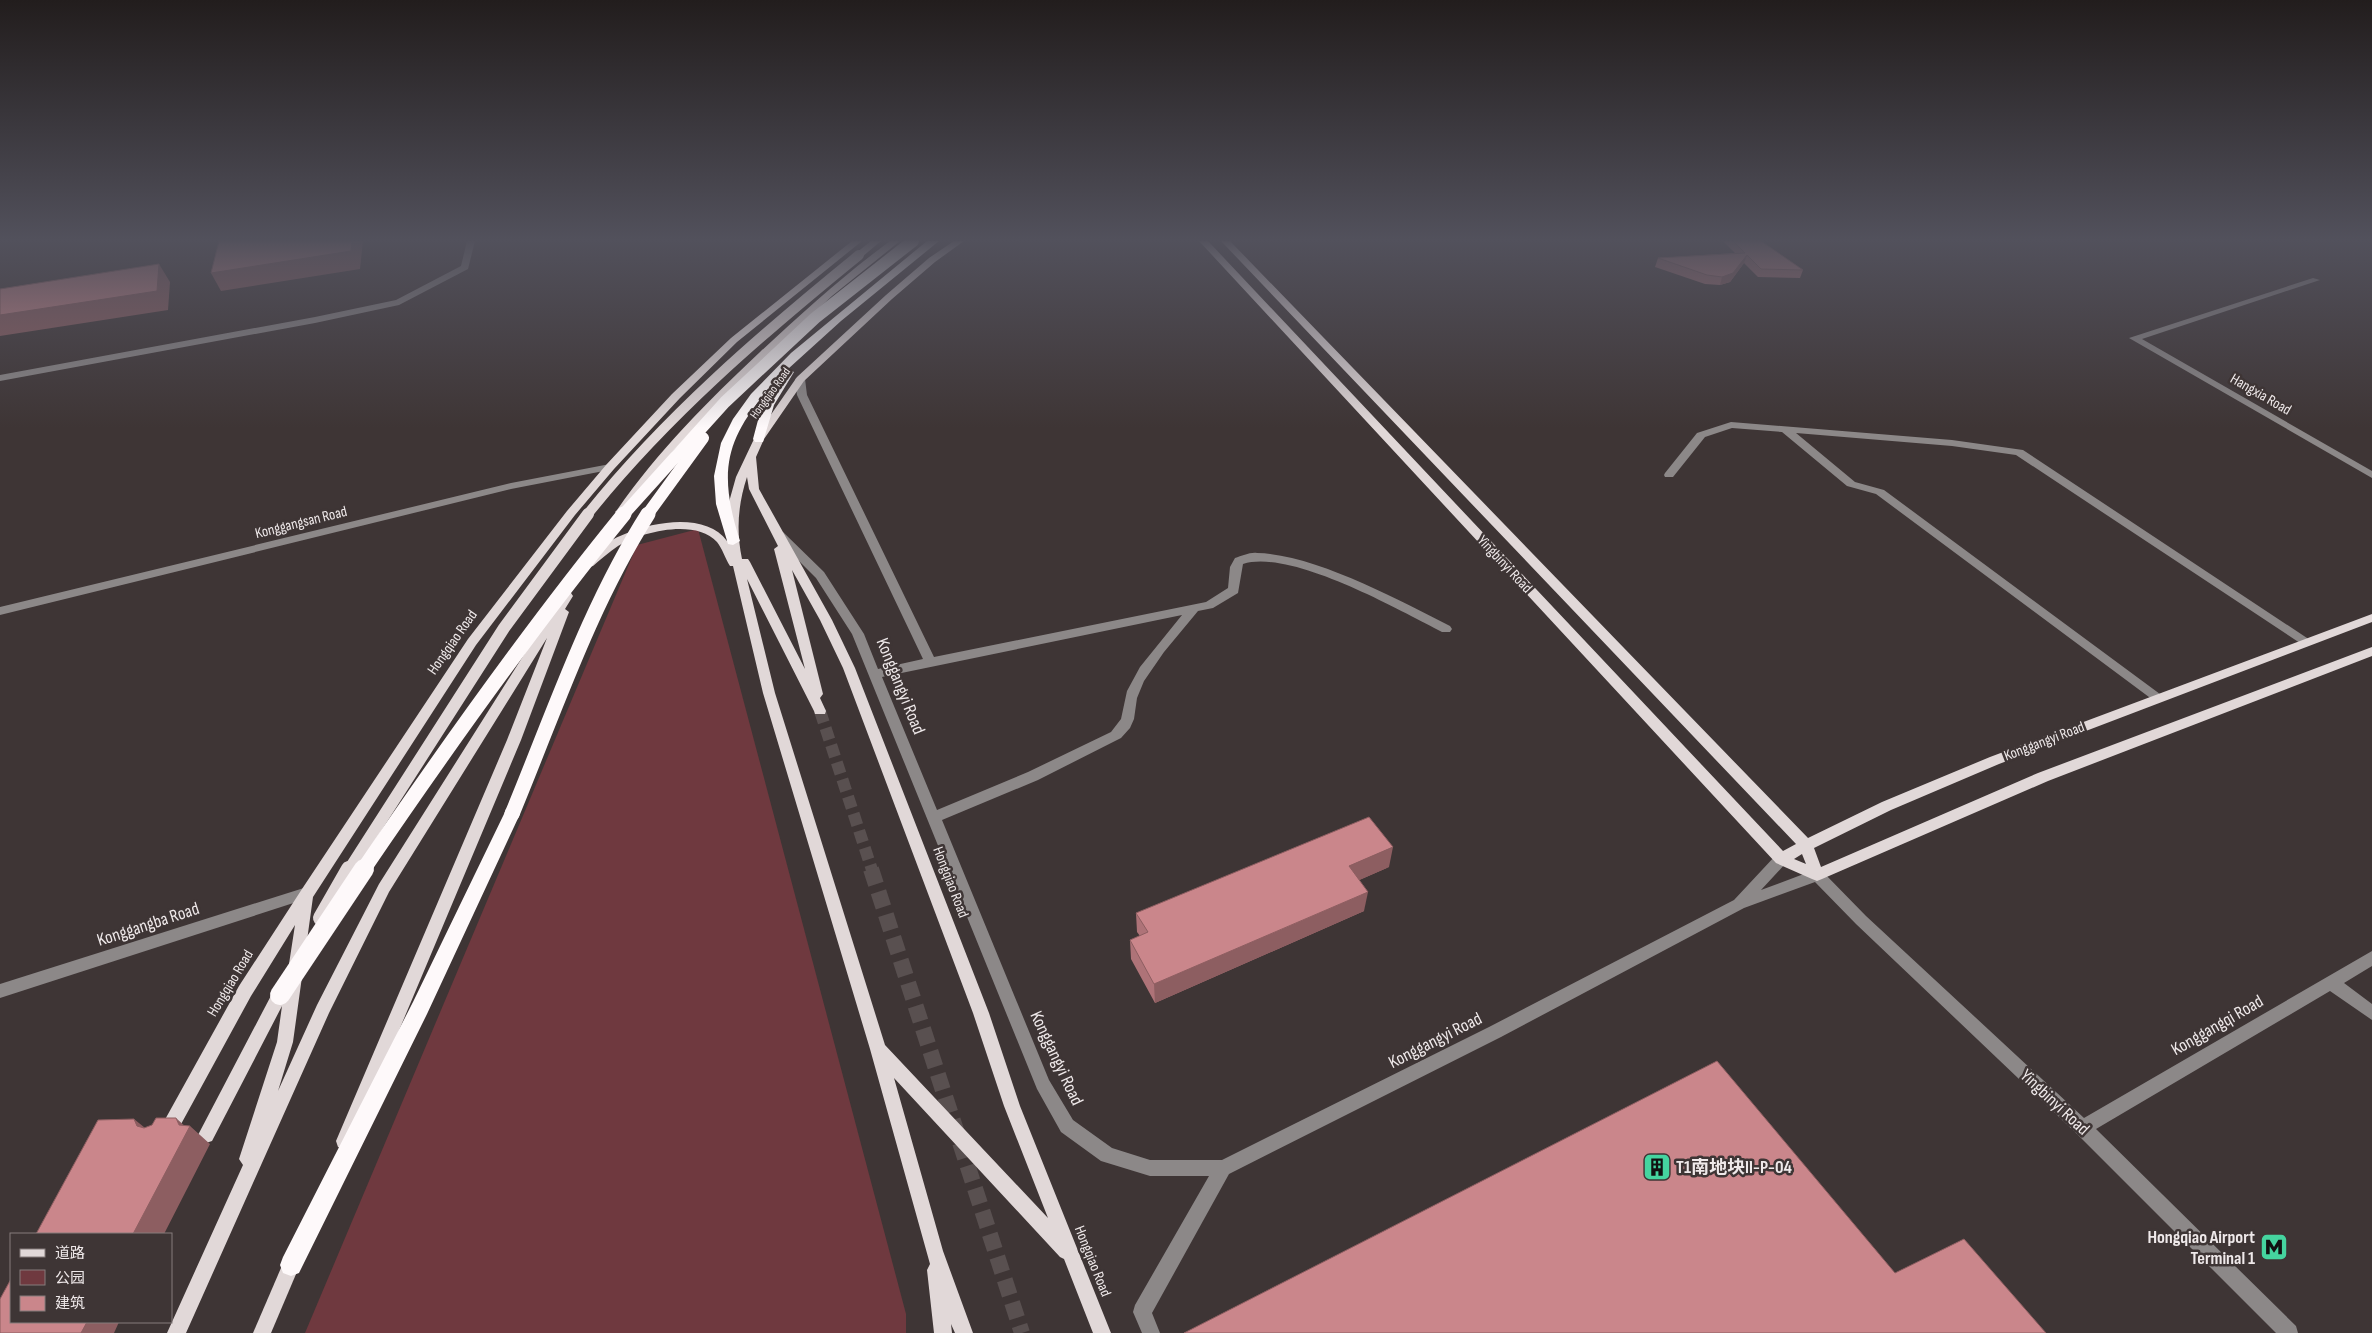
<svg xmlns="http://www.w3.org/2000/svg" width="2372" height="1333" font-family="'Sofia Sans Condensed','Noto Sans SC',sans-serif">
<rect width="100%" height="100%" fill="#3e3535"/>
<path fill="#6f393f" d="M698 529 906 1314V1333H305L637 545Z"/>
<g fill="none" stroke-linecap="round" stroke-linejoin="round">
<path stroke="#595050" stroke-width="12" stroke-dasharray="12 6" stroke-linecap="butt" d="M820 711 872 870"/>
<path stroke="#595050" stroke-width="16" stroke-dasharray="16 8" stroke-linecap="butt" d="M871 869 1022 1333"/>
<g fill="#8c8888" fill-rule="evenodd">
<path d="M467 241H475L468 269 399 305 315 323 0 381V375L315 317 396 300 461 266Z"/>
<path d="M2313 278 2320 280 2142 339 2372 471V478L2129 338Z"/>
<path d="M800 376 805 379 807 395 934 657 1206 602 1228 588 1230 567 1235 558C1242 556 1250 552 1257 553 1314 554 1399 600 1450 626L1452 629 1450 632H1442C1397 609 1291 549 1243 564L1238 593 1213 608 1198 611 1164 652 1144 681 1137 698 1134 719 1130 728 1121 738 1038 780 942 820 1049 1080 1073 1120 1112 1148 1150 1160H1222L1489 1027 1734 900 1776 855 1781 853 1786 855 1788 859 1786 863 1761 890 1817 869 1822 871 1866 916 2084 1118 2372 951V966L2344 983 2372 1004V1020L2330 991 2096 1129 2296 1326 2298 1333H2276L2077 1134 1856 924 1815 882 1744 908 1501 1037 1229 1174 1152 1313 1160 1333H1142L1133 1312 1135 1305 1209 1176H1150L1101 1161 1061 1132 1037 1089 852 634 816 578 773 535 775 532H783L824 572 864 634 878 669 923 659 797 395 795 379ZM1182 615 1140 667 1127 691 1121 719 1111 732 1028 772 937 810 882 677Z"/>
<path d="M1731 422 1952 440 2023 450 2313 642 2311 645H2303L2016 455 1952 446 1796 433 1855 482 1884 490 2164 697 2163 700H2153L1876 494 1847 486 1782 432 1732 428 1705 437 1673 477H1665L1664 475 1665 473 1697 433Z"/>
<path d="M610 464 614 465V469L511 489 0 615V607L511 483Z"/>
<path d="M307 887 312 889 314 893 312 897 0 998V984Z"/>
</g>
<g fill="#e1d8d8" fill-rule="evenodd">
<path d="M852 241H862L737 342 680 398 614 469 575 515 476 645 313 897 293 1042 278 1091 317 1005 379 884 563 593H571L573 596 565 609 569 612 521 740 350 1147 344 1149 338 1147 336 1141 507 740 547 638 389 892 329 1013 186 1333H167L243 1165 239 1159 277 1042 282 1006 212 1141 206 1143 200 1141 198 1135 274 990 280 988 285 990 295 925 251 996 174 1137 168 1139 162 1137 160 1131 162 1125 239 986 302 889 468 639 567 511 606 465 672 394 731 338Z"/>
<path d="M871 241H881L862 257H856V253Z"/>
<path d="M890 241H900L832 296 730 391 674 450 625 514H617L615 512 617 510C658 451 708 401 760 352 802 313 844 275 890 241Z"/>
<path d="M954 241H964L935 262 892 299 804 381 764 439 756 457 759 489 832 620 855 668 989 1013 1020 1106 1111 1333H1093L1064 1259 1060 1257 894 1078 943 1251 973 1333H955L951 1324 952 1333H934L927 1270 930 1264 870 1049 763 693 733 566H730C725 558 722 548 717 542 695 518 641 532 618 546 609 552 601 559 593 566L589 567 583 563C607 530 699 502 727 541L729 502 736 477 754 439 797 377 886 295 929 258ZM747 477 749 489 778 546 774 549 805 669 750 562 748 559H742C736 531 738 504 747 477ZM792 570 820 620 843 668 973 1013 1004 1106 1048 1218 885 1045 775 693 747 579 814 711 815 714H825L826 711 820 698 823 694Z"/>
<path d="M1199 241H1208L1783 851 1796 844 1221 241H1230L1808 838 1882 802 1990 757 2372 614V622L1999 764 1891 810 1814 848 1821 867 2038 773 2372 647V656L2048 781 1822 879 1817 881 1812 879 1776 863ZM1802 854 1806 864 1794 859Z"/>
<path d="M293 1251 299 1254 302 1260 271 1333H253L287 1254Z"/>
</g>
<g fill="#fef9fa" fill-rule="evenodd">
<path d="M927 241H939L841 321 788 369 794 372 774 405 763 442H755L753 439 762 405 779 377C727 435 716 466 740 541L733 545 728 544 716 504 714 476 721 443 733 419 751 394 791 353Z"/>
<path d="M512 807 518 809 520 814 427 1014 299 1273 291 1276 283 1273 280 1265 283 1257 413 1002 504 814 506 809Z"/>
</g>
<path stroke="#e1d8d8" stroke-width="10" d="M587 515C665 417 762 334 859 255"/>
<path stroke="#e1d8d8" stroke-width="12" d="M349 870 504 628 588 514"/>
<path stroke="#e1d8d8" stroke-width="16" d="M321 918 349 869"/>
<g stroke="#fef9fa" stroke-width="12">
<path d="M623 515 725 402 815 318 913 241"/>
<path d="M647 515 703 438"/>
</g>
<g stroke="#fef9fa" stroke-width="15">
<path d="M512 814C554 713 589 607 648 514"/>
<path d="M363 870C446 748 531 628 624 514"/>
</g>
<path stroke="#fef9fa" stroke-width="20" d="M280 995 364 869"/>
</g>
<g fill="#ae7378">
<path d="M1723 241H1761L1803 270 1800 278 1758 277 1744 263 1730 282 1720 285 1705 284 1655 267 1658 258 1735 253Z"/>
<path d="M1389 867 1359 880 1364 911 1155 1003 1131 959 1130 940 1140 936 1137 932 1136 913Z"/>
</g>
<g fill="#8d5e61">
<path d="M352 241H363L360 269 221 291 211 273Z"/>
<path d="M1747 255 1744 263 1730 282 1720 285 1722 277Z"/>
<path d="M159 264 170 282 168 310 0 336V315Z"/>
<path d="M1393 847 1389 867 1346 886 1349 866Z"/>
<path d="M1368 892 1364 911 1155 1003 1154 984Z"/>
<path d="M176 1118 188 1129 190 1126 210 1144 164 1234H133L179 1125Z"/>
<path d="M134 1119 155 1136 137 1126Z"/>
<path d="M87 1322H119L114 1333H81Z"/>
</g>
<g fill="#ca868b" stroke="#8d5e61">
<path d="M219 241H352L351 251 211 273Z"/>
<path d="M1733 241H1761L1803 270 1761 269 1747 255 1733 273 1722 277 1707 275 1658 258 1745 253Z"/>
<path d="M159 264 157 291 0 315V289Z"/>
<path d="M1369 817 1393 847 1349 866 1368 892 1154 984 1130 940 1148 932 1136 913Z"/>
<path d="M1717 1061 1895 1273 1964 1239 2046 1333H1184Z"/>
<path d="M156 1118H176L179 1125 190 1126 133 1234H36L98 1120 134 1119 137 1126 144 1128 152 1125Z"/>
<path d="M11 1279V1322H87L81 1333H0V1299Z"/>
</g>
<linearGradient id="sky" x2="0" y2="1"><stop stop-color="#221d1d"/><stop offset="0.56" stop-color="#52515c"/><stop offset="1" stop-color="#52515c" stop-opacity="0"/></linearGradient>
<rect width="2372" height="428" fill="url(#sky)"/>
<defs>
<g id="building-square" transform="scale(1.4375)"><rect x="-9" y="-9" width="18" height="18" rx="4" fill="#45d49f" stroke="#3e3535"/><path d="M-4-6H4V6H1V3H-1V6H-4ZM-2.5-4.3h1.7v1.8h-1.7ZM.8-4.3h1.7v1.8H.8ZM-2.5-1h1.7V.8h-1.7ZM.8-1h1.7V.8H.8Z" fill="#111"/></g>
<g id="metro-square" transform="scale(1.4375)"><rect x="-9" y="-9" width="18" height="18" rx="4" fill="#45d49f" stroke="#3e3535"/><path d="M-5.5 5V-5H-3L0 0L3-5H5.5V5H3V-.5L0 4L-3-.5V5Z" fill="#111"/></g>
</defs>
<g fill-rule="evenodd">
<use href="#building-square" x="1657" y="1167"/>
<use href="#metro-square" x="2274" y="1247"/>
</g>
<g text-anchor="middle" stroke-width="5" stroke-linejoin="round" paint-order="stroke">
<g font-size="12" fill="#efe9ea" stroke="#3e3535">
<text transform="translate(770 393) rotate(-54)" y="4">Hongqiao Road</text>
</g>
<g font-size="15" fill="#efe9ea" stroke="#3e3535">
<text transform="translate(2261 394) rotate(30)" y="5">Hangxia Road</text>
<text transform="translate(301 522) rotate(-14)" y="5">Konggangsan Road</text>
<text transform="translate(1505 564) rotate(47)" y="5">Yingbinyi Road</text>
<text transform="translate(452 642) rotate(-55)" y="5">Hongqiao Road</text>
<text transform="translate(2044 741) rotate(-21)" y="5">Konggangyi Road</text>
<text transform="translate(951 882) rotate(69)" y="5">Hongqiao Road</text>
<text transform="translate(230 983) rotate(-59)" y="5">Hongqiao Road</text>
<text transform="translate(1093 1261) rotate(68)" y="5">Hongqiao Road</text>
</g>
<g font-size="18" fill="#efe9ea" stroke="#3e3535">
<text transform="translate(901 686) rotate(68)" y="6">Konggangyi Road</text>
<text transform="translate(148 924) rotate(-18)" y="6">Konggangba Road</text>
<text transform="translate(2217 1025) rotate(-30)" y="6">Konggangqi Road</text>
<text transform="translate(1435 1040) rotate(-27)" y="6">Konggangyi Road</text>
<text transform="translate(1057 1058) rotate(65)" y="6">Konggangyi Road</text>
<text transform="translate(2055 1102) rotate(43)" y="6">Yingbinyi Road</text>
</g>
<g font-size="18" font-weight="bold" fill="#efe9ea" stroke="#3e3535" text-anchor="start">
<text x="1676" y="1173">T1南地块II-P-04</text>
<text x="2255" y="1243" text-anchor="end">Hongqiao Airport<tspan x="2255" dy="21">Terminal 1</tspan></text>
</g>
</g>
<rect x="10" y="1233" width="162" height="90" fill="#3e3535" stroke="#857d7d"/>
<rect x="20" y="1249" width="25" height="8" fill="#e1d8d8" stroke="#857d7d"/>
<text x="55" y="1258" font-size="15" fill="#efe9ea">道路</text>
<rect x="20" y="1270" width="25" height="15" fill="#6f393f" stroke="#857d7d"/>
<text x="55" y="1283" font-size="15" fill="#efe9ea">公园</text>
<rect x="20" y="1296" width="25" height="15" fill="#ca868b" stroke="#857d7d"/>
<text x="55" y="1308" font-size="15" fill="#efe9ea">建筑</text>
</svg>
